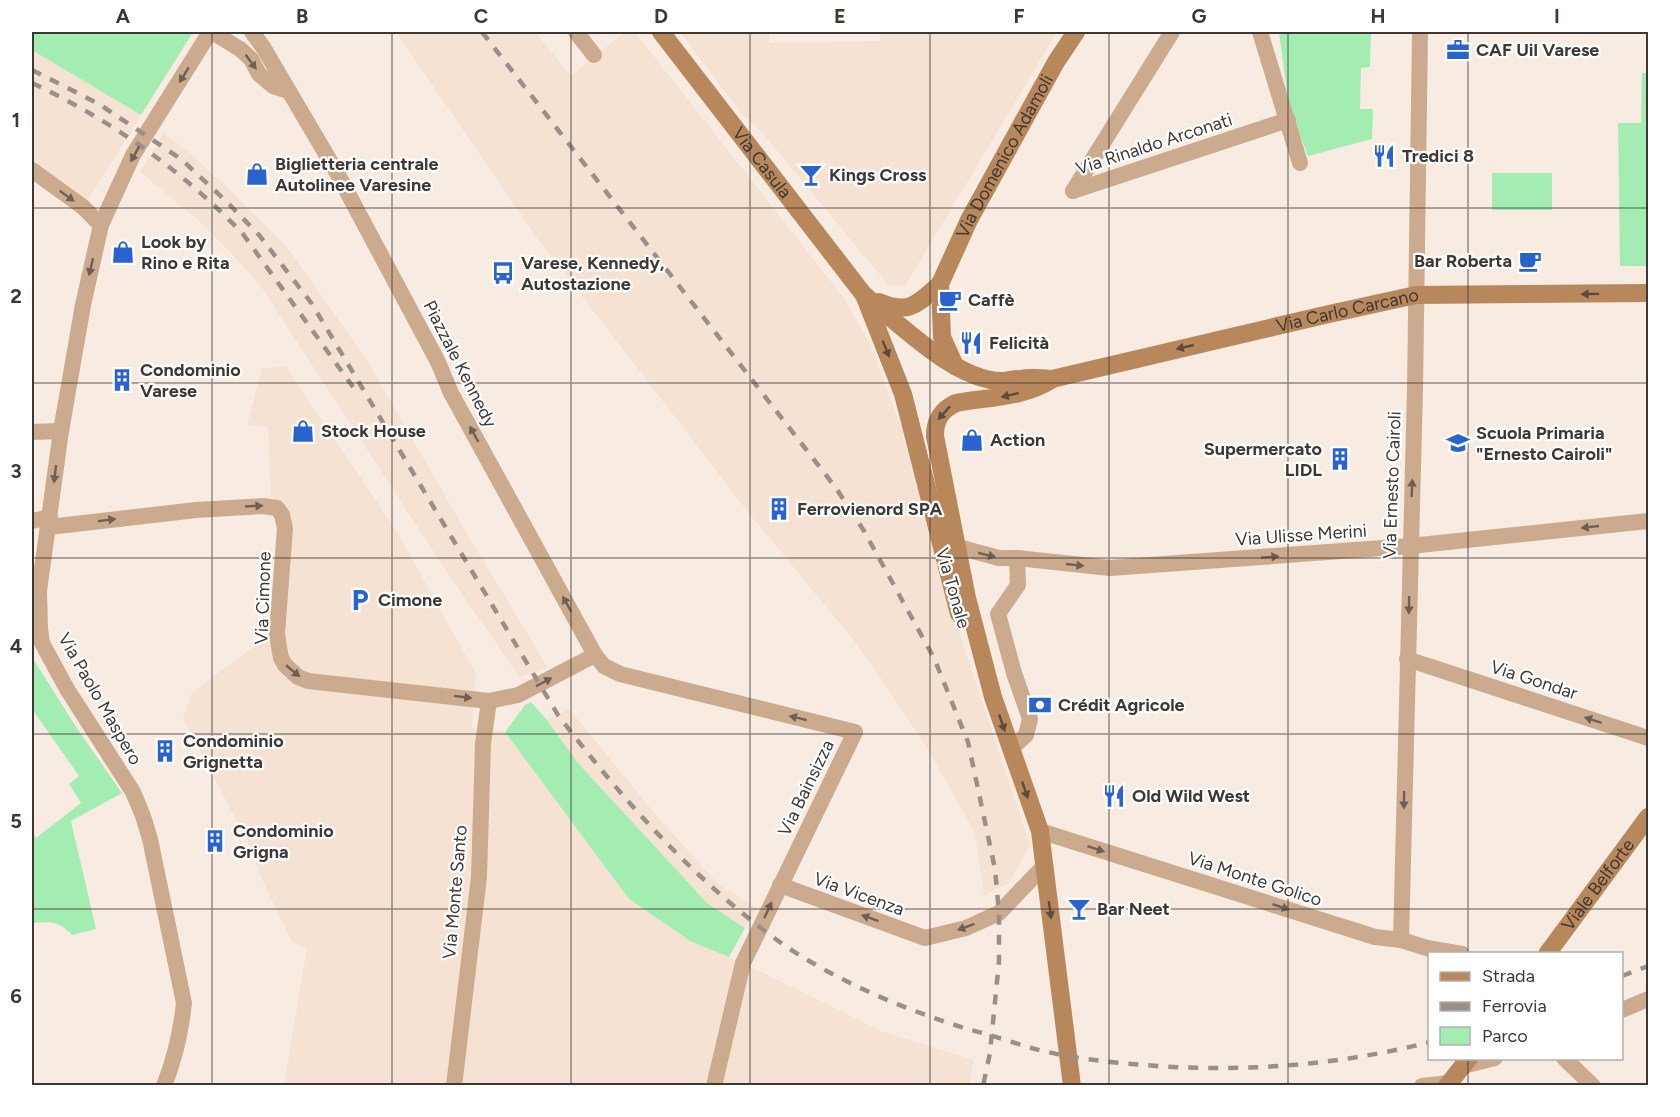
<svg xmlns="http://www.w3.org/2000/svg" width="1680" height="1117" font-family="Figtree,sans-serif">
<rect width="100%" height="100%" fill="#f8ece2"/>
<g fill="#f5e2d2">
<path d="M32 32H193L86 203 32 161Z"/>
<path d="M396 32H535L571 76 625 32H635L844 298 871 346 900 424 948 599 1030 845 1009 883 984 895 975 833 929 751 880 677 851 637 748 512 535 235Z"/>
<path d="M680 32H769V43L880 41V32H1057L905 286H889L766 137 740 112Z"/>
<path d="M164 133 188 151 234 194 290 251 367 360 460 522 548 668 519 677 443 566 258 282 205 226 140 172Z"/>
<path d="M286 367 396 530 476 674 472 728 505 732 629 899 690 941 752 967 881 1031 974 1060 969 1085H284L307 948 292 942 261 877 250 846 183 719 192 692 278 629 281 509 271 495 268 427 247 425 262 368Z"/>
<path d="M569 709 657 816 718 884 757 908 745 928 707 903 577 762 547 720Z"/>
</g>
<g fill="#a3edb3">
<path d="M32 32H193L141 115 32 50Z"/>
<path d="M1279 32H1371L1370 67 1361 68 1360 109H1373L1372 139 1308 156 1289 108Z"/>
<path d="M1642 73H1648V266H1620L1618 123H1641Z"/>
<rect x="1492" y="173" width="60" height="37"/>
<path d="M32 657 78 730 122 793 71 821 96 929 72 935C57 920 51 922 32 923V832L36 838 81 803 69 784 79 776 32 709Z"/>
<path d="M531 702 547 720 577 762 707 903 745 928 729 957 690 941 629 899 505 732 525 705Z"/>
</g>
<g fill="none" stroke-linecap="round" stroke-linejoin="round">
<g stroke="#cbaa8e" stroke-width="16">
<path d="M212 32 240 49 251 59 259 74 273 86 289 91"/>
<path d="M252 32 263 47 336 171 438 362 451 393 595 655 604 666 620 674 855 732 743 963 714 1086"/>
<path d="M576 32 594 55"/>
<path d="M1260 32 1300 163"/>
<path d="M32 170 83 207 101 225"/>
<path d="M1073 191 1288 120"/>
<path d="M1073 191 1172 32"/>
<path d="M32 432 61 431"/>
<path d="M32 521 50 517"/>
<path d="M49 527 196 510 263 506 277 508 282 515 285 528 277 633 279 647 281 658 285 665 298 677 308 681 489 701 518 695 595 655"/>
<path d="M958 547 999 558H1017L1110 568 1410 546 1648 521"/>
<path d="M1407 659 1648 738"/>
<path d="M1011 749 1026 735 1030 719 1014 673 998 614 1018 585 1017 558"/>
<path d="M1040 831 1375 937 1401 940 1427 948 1462 954"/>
<path d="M780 885 925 938 966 928 999 913 1044 866"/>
<path d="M1401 940 1415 389 1420 32"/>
<path d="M1622 1010 1648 999"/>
<path d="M1564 1058 1593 1086"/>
<path d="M1463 1066 1495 1058"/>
<path d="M164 1086C175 1058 181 1032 184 1003L150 839 143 816 133 792 67 689 42 643 40 628 39 591 61 431 83 305 101 225 133 155 210 32"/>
<path d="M454 1086 479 877 483 744 489 701"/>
<path d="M1422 1086 1449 1083"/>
</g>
<g stroke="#b8885c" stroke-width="18">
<path id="s1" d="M661 32 864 295 903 394 959 614"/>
<path id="s2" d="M864 295C898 323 956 381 1002 381 1008 381 1014 379 1020 379 1031 377 1041 378 1052 379L1329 314 1416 295 1648 293"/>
<path d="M879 302C910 315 917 304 940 284"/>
<path id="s3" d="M955 366 942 337 940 284 969 220 1056 62 1076 32"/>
<path d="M1051 380C1022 398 988 397 956 403 941 410 935 420 935 436L967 598 993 697 1040 831 1072 1086"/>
<path id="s4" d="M1547 954 1648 817"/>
<path d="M1447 1086 1469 1058"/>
</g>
<g stroke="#989089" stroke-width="4.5" stroke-dasharray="10 10" stroke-linecap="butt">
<path d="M482 32 836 488 864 531 934 658 968 742 995 869 999 913V961L990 1053 983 1086"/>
<path d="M32 70 99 104 181 159 227 202 259 235 312 304 558 715C622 799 692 878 777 940 831 979 907 1011 971 1030 995 1036 1019 1045 1043 1051 1081 1060 1119 1063 1157 1066 1249 1072 1340 1065 1430 1042"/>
<path d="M32 83C111 120 183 171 243 234L353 387"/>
<path d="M1622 976 1648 966"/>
</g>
</g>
<defs><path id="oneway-solid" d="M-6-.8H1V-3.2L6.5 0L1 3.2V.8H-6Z" transform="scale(1.5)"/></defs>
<g fill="#6f6054">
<use href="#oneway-solid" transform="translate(251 62) rotate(54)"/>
<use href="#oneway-solid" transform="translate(184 75) rotate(122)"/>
<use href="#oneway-solid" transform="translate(135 154) rotate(119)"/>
<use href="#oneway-solid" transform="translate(67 196) rotate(36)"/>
<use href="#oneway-solid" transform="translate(91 267) rotate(103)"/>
<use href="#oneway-solid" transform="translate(474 434) rotate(-119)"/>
<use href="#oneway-solid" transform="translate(55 474) rotate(97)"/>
<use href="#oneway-solid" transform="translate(1412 488) rotate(-88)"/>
<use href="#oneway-solid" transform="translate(254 506) rotate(-3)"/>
<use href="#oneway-solid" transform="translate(107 520) rotate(-7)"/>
<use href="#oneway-solid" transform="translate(1590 527) rotate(174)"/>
<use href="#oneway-solid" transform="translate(987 555) rotate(14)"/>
<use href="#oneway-solid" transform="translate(1270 557) rotate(-4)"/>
<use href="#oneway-solid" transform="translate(1075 565) rotate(6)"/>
<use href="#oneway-solid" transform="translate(567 604) rotate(-119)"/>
<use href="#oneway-solid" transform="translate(1409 605) rotate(91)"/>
<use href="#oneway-solid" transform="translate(293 671) rotate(40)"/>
<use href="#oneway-solid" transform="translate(544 682) rotate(-28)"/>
<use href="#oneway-solid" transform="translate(463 697) rotate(7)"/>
<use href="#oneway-solid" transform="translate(798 718) rotate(-166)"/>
<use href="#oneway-solid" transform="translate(1593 720) rotate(-162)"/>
<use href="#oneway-solid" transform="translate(1404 800) rotate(91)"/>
<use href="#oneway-solid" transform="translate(1096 849) rotate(18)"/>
<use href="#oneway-solid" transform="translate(1281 907) rotate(18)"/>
<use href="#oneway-solid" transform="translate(768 910) rotate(-65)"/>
<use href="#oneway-solid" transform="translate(870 918) rotate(-160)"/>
<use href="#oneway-solid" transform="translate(966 927) rotate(160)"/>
</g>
<g fill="#5c4c3e">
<use href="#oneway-solid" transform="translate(1590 294) rotate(179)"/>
<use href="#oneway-solid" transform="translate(1185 347) rotate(167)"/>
<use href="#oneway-solid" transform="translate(886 349) rotate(68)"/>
<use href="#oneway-solid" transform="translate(1010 395) rotate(167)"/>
<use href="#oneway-solid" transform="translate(944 413) rotate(132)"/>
<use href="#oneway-solid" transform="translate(1002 723) rotate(71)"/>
<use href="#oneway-solid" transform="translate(1025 790) rotate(71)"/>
<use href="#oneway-solid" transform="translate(1050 910) rotate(82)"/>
</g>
<path fill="none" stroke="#3d3834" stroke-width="1.5" stroke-opacity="0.55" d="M212 32V1086M392 32V1086M571 32V1086M750 32V1086M930 32V1086M1109 32V1086M1288 32V1086M1468 32V954M32 208H1648M32 383H1648M32 558H1648M32 734H1648M32 909H1648M1468 1058V1086"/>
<defs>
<g id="office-bare" transform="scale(1.8)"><path d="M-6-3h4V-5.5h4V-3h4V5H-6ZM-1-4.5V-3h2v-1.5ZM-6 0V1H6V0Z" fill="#2963d0" stroke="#fff" stroke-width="2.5" paint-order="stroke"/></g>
<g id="restaurant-bare" transform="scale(1.8)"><path d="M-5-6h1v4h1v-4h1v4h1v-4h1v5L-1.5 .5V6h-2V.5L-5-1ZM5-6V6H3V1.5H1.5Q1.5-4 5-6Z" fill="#2963d0" stroke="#fff" stroke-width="2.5" paint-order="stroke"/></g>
<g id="shop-bare" transform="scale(1.8)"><path d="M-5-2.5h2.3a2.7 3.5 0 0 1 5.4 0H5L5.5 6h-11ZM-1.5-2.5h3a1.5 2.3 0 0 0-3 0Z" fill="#2963d0" stroke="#fff" stroke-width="2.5" paint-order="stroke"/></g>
<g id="bar-bare" transform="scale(1.8)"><path d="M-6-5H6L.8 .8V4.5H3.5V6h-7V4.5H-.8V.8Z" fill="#2963d0" stroke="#fff" stroke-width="2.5" paint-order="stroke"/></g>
<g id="cafe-bare" transform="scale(1.8)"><path d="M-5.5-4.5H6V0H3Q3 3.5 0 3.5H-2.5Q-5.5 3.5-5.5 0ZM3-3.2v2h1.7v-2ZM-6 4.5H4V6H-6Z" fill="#2963d0" stroke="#fff" stroke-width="2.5" paint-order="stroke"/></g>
<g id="bus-bare" transform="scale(1.8)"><path d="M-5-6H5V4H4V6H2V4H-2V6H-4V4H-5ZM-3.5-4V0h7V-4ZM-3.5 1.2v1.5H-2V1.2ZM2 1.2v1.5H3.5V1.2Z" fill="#2963d0" stroke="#fff" stroke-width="2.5" paint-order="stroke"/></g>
<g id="building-bare" transform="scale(1.8)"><path d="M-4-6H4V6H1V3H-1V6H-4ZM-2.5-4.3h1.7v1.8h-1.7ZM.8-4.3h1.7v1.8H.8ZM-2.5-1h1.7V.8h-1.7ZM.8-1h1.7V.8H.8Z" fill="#2963d0" stroke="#fff" stroke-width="2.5" paint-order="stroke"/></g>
<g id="school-bare" transform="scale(1.8)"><path d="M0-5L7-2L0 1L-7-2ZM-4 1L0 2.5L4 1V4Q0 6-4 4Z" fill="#2963d0" stroke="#fff" stroke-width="2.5" paint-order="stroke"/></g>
<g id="parking-bare" transform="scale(1.8)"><path d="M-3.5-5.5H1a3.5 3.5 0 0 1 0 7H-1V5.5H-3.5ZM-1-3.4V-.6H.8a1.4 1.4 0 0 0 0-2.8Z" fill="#2963d0" stroke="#fff" stroke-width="2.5" paint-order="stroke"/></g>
<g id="bank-bare" transform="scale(1.8)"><path d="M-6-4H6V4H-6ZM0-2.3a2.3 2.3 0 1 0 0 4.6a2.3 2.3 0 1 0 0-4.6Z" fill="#2963d0" stroke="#fff" stroke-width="2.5" paint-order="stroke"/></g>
</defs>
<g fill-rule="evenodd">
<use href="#office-bare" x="1458" y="50"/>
<use href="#restaurant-bare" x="1384" y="156"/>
<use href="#shop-bare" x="257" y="174"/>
<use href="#bar-bare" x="811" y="175"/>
<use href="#shop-bare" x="123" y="252"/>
<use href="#cafe-bare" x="1530" y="261"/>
<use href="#bus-bare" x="503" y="273"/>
<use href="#cafe-bare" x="950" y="300"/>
<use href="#restaurant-bare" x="971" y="343"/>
<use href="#building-bare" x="122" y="380"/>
<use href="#shop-bare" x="303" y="431"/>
<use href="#shop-bare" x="972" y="440"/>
<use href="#school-bare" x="1458" y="443"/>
<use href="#building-bare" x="1340" y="459"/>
<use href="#building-bare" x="779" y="509"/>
<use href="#parking-bare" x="360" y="600"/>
<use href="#bank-bare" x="1040" y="705"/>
<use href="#building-bare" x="165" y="751"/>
<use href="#restaurant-bare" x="1114" y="796"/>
<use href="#building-bare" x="215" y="841"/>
<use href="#bar-bare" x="1079" y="909"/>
</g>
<g text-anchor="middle" stroke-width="4.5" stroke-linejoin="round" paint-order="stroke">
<g font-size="18" font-weight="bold" fill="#3d3834" stroke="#fff" text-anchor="start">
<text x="1476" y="56">CAF Uil Varese</text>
<text x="1402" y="162">Tredici 8</text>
<text x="275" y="170">Biglietteria centrale<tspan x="275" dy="21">Autolinee Varesine</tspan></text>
<text x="829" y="181">Kings Cross</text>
<text x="141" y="248">Look by<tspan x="141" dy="21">Rino e Rita</tspan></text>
<text x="1512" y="267" text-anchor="end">Bar Roberta</text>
<text x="521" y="269">Varese, Kennedy,<tspan x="521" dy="21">Autostazione</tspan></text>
<text x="968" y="306">Caffè</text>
<text x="989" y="349">Felicità</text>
<text x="140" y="376">Condominio<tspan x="140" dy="21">Varese</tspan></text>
<text x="321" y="437">Stock House</text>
<text x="1476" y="439">Scuola Primaria<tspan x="1476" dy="21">"Ernesto Cairoli"</tspan></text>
<text x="990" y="446">Action</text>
<text x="1322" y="455" text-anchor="end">Supermercato<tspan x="1322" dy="21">LIDL</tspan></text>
<text x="797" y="515">Ferrovienord SPA</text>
<text x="378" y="606">Cimone</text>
<text x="1058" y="711">Crédit Agricole</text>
<text x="183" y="747">Condominio<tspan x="183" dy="21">Grignetta</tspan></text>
<text x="1132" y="802">Old Wild West</text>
<text x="233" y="837">Condominio<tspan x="233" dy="21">Grigna</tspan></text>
<text x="1097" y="915">Bar Neet</text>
</g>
<g font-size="18" fill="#3d3834" stroke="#fff">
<text transform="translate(1154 144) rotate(-18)" y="6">Via Rinaldo Arconati</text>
<text dy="6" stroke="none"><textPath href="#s3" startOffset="228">Via Domenico Adamoli</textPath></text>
<text dy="6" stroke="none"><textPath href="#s1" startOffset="165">Via Casula</textPath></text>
<text dy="6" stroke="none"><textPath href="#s2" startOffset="519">Via Carlo Carcano</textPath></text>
<text transform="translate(460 364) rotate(63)" y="6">Piazzale Kennedy</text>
<text transform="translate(1392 485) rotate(-88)" y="6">Via Ernesto Cairoli</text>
<text transform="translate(1301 535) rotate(-4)" y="6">Via Ulisse Merini</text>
<text transform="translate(953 588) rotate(74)" y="6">Via Tonale</text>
<text transform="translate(263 598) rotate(-88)" y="6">Via Cimone</text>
<text transform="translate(1534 680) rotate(18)" y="6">Via Gondar</text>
<text transform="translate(100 699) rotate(60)" y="6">Via Paolo Maspero</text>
<text transform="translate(806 788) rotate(-64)" y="6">Via Bainsizza</text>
<text transform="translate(1255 879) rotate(18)" y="6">Via Monte Golico</text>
<text dy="6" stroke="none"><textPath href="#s4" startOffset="86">Viale Belforte</textPath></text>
<text transform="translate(455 892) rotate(-85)" y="6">Via Monte Santo</text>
<text transform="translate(859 894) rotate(20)" y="6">Via Vicenza</text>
</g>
</g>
<rect width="1680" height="1117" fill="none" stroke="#ffffff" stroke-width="66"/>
<rect x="1428" y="952" width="195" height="108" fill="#ffffff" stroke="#b1afae" stroke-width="1.5"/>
<rect x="1440" y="972" width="30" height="9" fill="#b8885c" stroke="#b1afae" stroke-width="1.5"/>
<text x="1482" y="982" font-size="18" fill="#3d3834">Strada</text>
<rect x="1440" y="1002" width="30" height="9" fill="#989089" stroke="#b1afae" stroke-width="1.5"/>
<text x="1482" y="1012" font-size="18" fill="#3d3834">Ferrovia</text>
<rect x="1440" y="1027" width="30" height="18" fill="#a3edb3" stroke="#b1afae" stroke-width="1.5"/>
<text x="1482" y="1042" font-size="18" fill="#3d3834">Parco</text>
<rect x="33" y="33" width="1614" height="1051" fill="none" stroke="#3d3834" stroke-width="2"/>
<g font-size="20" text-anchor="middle" font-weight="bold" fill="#3d3834">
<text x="123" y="23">A</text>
<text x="302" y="23">B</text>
<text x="481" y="23">C</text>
<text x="661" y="23">D</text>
<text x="840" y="23">E</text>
<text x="1019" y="23">F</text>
<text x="1199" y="23">G</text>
<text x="1378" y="23">H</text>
<text x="1557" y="23">I</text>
<text x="16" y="127">1</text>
<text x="16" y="303">2</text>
<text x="16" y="478">3</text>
<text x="16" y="653">4</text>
<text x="16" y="828">5</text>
<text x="16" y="1003">6</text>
</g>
</svg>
